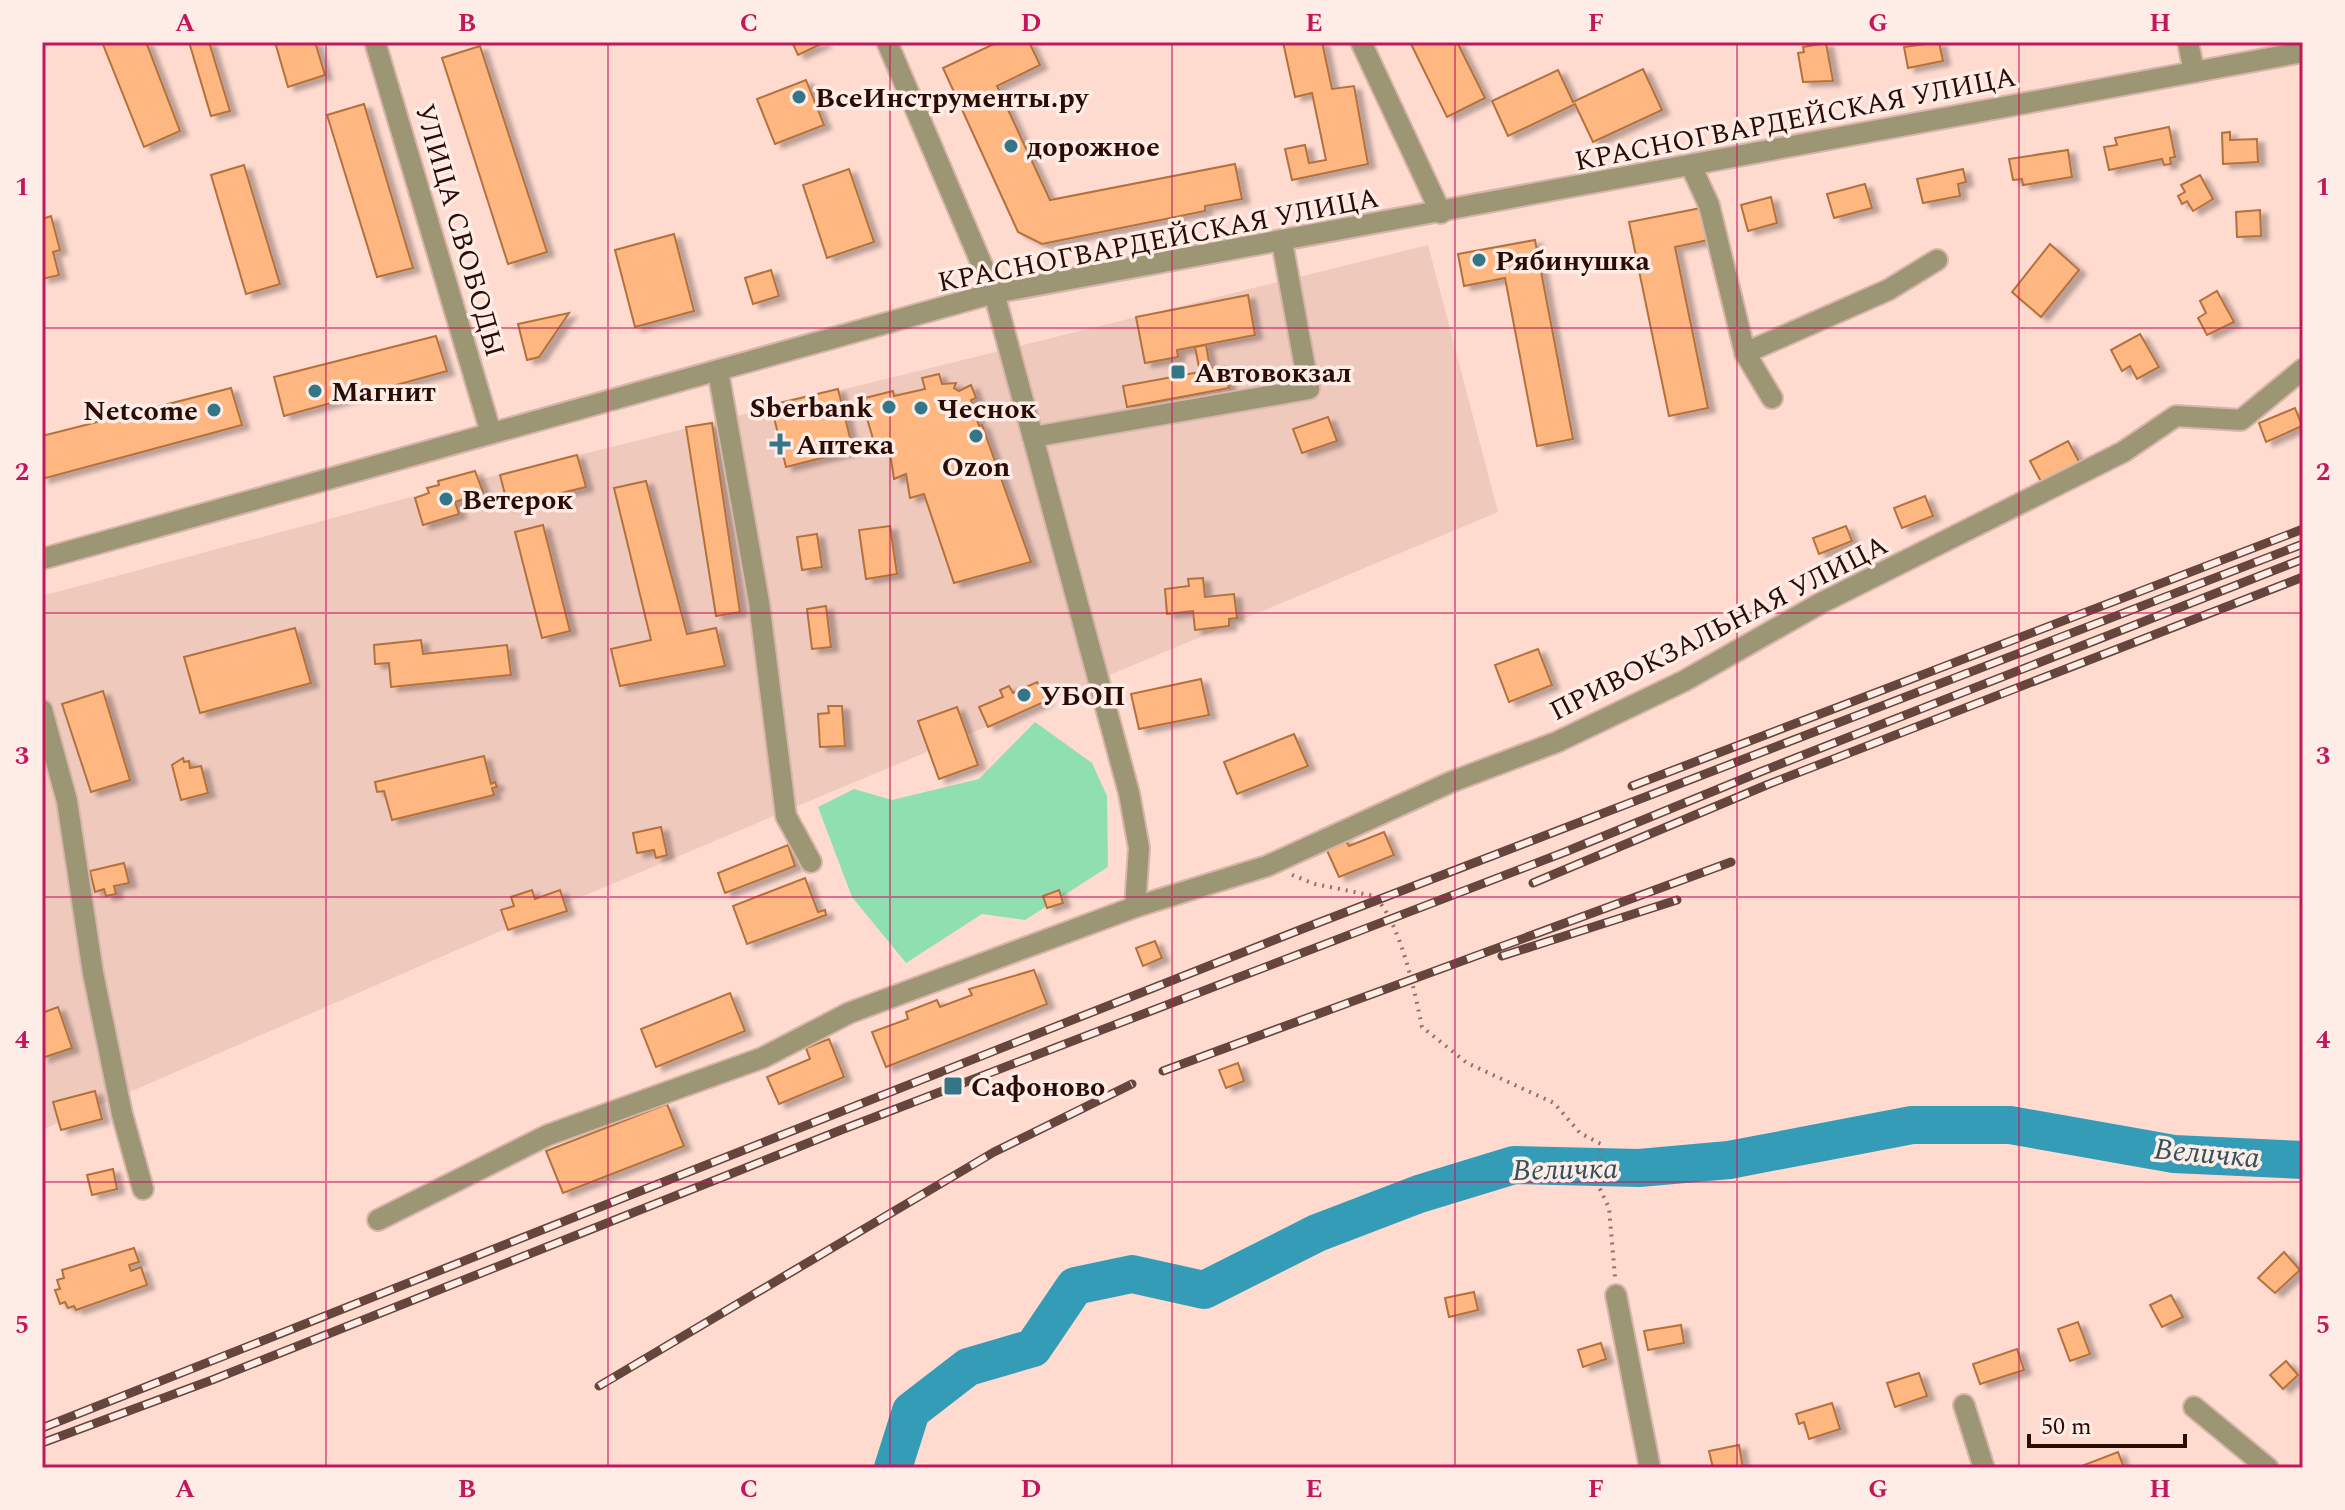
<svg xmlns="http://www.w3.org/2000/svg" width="2345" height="1510" font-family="Spectral,serif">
<defs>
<filter id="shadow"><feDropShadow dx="7" dy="4" stdDeviation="2" flood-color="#0004"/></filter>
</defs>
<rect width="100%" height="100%" fill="#fedacf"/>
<path fill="#f0c9bd" d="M1428 245 1498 512 531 918 42 1130V596L441 489Z"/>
<path fill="#90dfb1" d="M1035 722 1092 763 1107 796 1108 867 1025 920 982 914 906 963 852 897 818 807 854 789 892 800 979 779Z"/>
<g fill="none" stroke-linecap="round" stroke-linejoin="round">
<path stroke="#349cb6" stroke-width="38" d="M893 1468 911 1411 968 1367 1033 1348 1075 1286 1132 1274 1204 1290 1317 1233 1419 1194 1514 1165 1639 1168 1729 1160 1912 1125H2010L2174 1154 2303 1160"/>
</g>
<g fill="#feb781" stroke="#b3713c" stroke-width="2" filter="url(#shadow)">
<path d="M102 42H146L180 131 144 147Z"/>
<path d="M189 42H209L230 111 211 116Z"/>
<path d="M275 42H315L325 75 288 87Z"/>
<path d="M792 42H825L798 55Z"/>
<path d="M998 42H1029L1040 65 997 86 1050 200 1235 164 1242 199 1205 206V211L1042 244 1018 232 943 68Z"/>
<path d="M1283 42H1322L1332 89 1354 86 1368 164 1292 180 1285 149 1305 145 1309 163 1326 160 1312 93 1295 97Z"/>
<path d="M1410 42H1457L1485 98 1447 117Z"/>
<path d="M1939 42 1943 61 1908 68 1904 47Z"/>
<path d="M1826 43 1833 81 1803 82 1798 53 1804 52 1803 47Z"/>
<path d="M480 46 547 252 508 264 442 58Z"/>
<path d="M1643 69 1662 110 1593 142 1575 104 1508 136 1492 101 1558 70 1573 102Z"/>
<path d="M806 80 824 125 775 144 757 99Z"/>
<path d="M364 104 413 268 377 277 327 115Z"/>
<path d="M2169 127 2175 157 2170 158 2171 164 2164 165 2162 159 2109 170 2104 147 2117 145 2115 138Z"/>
<path d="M2230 132V140L2257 139 2258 162 2223 164 2222 133Z"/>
<path d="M2068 150 2072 177 2023 185 2022 179 2013 180 2009 159Z"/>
<path d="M244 165 280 284 246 294 211 175Z"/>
<path d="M849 169 874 242 827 258 803 185Z"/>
<path d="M1963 169 1966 182 1958 184 1960 196 1923 203 1917 179Z"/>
<path d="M2200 175 2213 199 2193 211 2187 201 2182 204 2178 196 2185 192 2181 185Z"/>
<path d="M1865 184 1872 208 1834 218 1827 194Z"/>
<path d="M1771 197 1777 223 1748 231 1741 205Z"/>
<path d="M1701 208 1708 240 1675 247 1708 408 1669 416 1629 222Z"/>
<path d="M2260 210 2261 236 2237 237 2236 212Z"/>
<path d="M51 216 60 250 53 252 59 275 42 279V219Z"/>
<path d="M674 234 694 311 635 327 615 250Z"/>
<path d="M1535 240 1573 439 1537 446 1505 278 1464 286 1458 254Z"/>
<path d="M2050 244 2079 270 2041 317 2012 292Z"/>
<path d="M771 270 779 296 753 304 745 278Z"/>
<path d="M2217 291 2234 322 2207 335 2198 318 2206 313 2200 301Z"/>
<path d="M1248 295 1255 335 1177 350 1178 357 1145 363 1136 317Z"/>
<path d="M569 313 539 357 527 360 518 324Z"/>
<path d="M2140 334 2159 367 2137 379 2130 366 2122 371 2111 350Z"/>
<path d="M436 336 447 371 284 416 274 377Z"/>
<path d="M1206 345 1210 368 1225 366 1229 388 1127 407 1123 386 1200 372 1195 347Z"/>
<path d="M939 374 942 384 956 383 954 388 959 391 971 385 976 398 971 400 979 426 982 425 1031 562 954 583 924 494 910 498 906 474 894 479 889 446 876 449 866 415 870 414 865 398 893 391 894 396 925 389 922 378Z"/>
<path d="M231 388 242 425 42 479V436Z"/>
<path d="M838 389 853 450 786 467 771 405Z"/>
<path d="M2295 408 2302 426 2266 442 2259 423Z"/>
<path d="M1328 417 1337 441 1302 453 1293 429Z"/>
<path d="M712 423 740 612 716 616 686 427Z"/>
<path d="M2068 441 2083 469 2045 489 2030 461Z"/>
<path d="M577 455 586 487 508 506 500 475Z"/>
<path d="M475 471 483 492 455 502 459 514 423 525 415 498 429 493 427 488 439 485 438 481Z"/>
<path d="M646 481 687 634 716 628 725 666 620 686 611 649 651 640 614 488Z"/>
<path d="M1925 496 1933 516 1902 528 1894 508Z"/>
<path d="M543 525 570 631 542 638 515 532Z"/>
<path d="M890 526 897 574 866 579 859 530Z"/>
<path d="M1846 526 1852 541 1819 554 1813 538Z"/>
<path d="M817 534 822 567 802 570 797 537Z"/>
<path d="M1203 578 1205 597 1234 594 1237 618 1229 619V626L1195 630 1193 611 1167 614 1165 589 1189 586 1188 579Z"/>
<path d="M826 606 831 647 812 649 807 609Z"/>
<path d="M295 628 311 683 200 713 184 657Z"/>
<path d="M421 640 423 654 507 645 511 675 391 687 389 663 375 664 374 645Z"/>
<path d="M1538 649 1552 685 1509 702 1495 665Z"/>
<path d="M1201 679 1209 715 1139 729 1131 694Z"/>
<path d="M1037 682 1046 701 988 727 979 707 1003 697 1000 690 1009 686 1013 693Z"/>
<path d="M103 691 130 780 91 792 62 704Z"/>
<path d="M828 706H842L845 746 820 747 818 714 829 713Z"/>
<path d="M957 707 978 765 939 779 918 721Z"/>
<path d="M1294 734 1308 766 1237 794 1224 762Z"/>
<path d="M484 756 491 784 495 782 497 787 492 788 494 795 392 820 384 791 377 792 375 782Z"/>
<path d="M183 758 184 762 189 761 190 768 201 766 208 793 181 800 172 765Z"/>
<path d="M661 827 667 855 656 858 654 850 637 853 633 833Z"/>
<path d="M1384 832 1394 855 1339 877 1325 846 1344 838 1349 846Z"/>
<path d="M788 845 795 866 725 893 718 873Z"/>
<path d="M124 863 129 883 114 886 116 894 106 896 104 889 95 892 90 871Z"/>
<path d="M805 878 818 912 825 910 826 915 747 944 733 906Z"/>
<path d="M532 890 535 899 560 890 567 911 508 930 501 910 514 906 511 897Z"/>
<path d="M1059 890 1063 903 1047 908 1043 896Z"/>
<path d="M1155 941 1162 958 1143 966 1136 948Z"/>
<path d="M1034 970 1047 1004 886 1067 872 1032 908 1019 906 1012 937 1000 940 1007 972 995 969 989Z"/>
<path d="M730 993 745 1031 656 1067 641 1029Z"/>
<path d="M58 1007 72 1048 42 1058V1013Z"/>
<path d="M829 1039 844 1077 779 1104 767 1077 810 1059 806 1048Z"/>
<path d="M1238 1063 1244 1081 1226 1088 1219 1070Z"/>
<path d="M95 1091 102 1119 61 1130 53 1102Z"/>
<path d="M667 1104 684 1146 563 1193 546 1151Z"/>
<path d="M113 1169 117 1189 92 1195 87 1175Z"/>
<path d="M134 1248 139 1262 129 1265 131 1271 141 1267 147 1285 76 1310 74 1306 68 1308 65 1302 60 1304 55 1290 60 1289 57 1280 64 1278 62 1270Z"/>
<path d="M2284 1252 2300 1270 2275 1293 2258 1278Z"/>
<path d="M1474 1292 1478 1310 1449 1317 1445 1298Z"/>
<path d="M2171 1295 2183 1317 2162 1327 2150 1305Z"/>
<path d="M2078 1322 2090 1354 2070 1361 2058 1329Z"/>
<path d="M1681 1325 1684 1343 1648 1350 1644 1331Z"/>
<path d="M1601 1343 1606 1359 1583 1367 1578 1350Z"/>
<path d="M2017 1349 2024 1370 1980 1384 1973 1364Z"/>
<path d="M2286 1361 2298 1375 2283 1389 2270 1375Z"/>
<path d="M1919 1373 1927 1396 1895 1407 1887 1383Z"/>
<path d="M1832 1403 1840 1429 1809 1439 1804 1422 1799 1424 1796 1414Z"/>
<path d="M1739 1445 1743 1468H1713L1709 1451Z"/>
<path d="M2118 1452 2124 1468H2085L2084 1465Z"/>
</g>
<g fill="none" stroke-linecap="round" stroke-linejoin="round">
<g stroke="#d8b5aa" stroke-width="24">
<g id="minor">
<path d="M375 42 491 433"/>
<path d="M1361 42 1441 213"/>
<path d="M2188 42 2194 72"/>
<path d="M1691 166 1709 205 1745 353 1772 398"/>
<path d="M1745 353 1888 290 1937 260"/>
<path d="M718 371 759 602 786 816 811 862"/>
<path d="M1033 437 1309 389 1282 242"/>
<path d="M42 559 994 293 2303 52"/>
<path d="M42 710 67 801 93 973 122 1114 143 1189"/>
<path d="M1135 907 1267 866 1451 782 1557 742 1684 681 1821 603 2123 452 2176 416 2241 420 2303 369"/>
<path d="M378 1220 548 1135 762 1058 849 1013 1135 907 1139 848 1129 793 994 293 887 42"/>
<path d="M1616 1295 1650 1468"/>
<path d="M1964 1405 1984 1468"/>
<path d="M2194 1407 2268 1468"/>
</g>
</g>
<path stroke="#937168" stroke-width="4" stroke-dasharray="2 6" stroke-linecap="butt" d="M1292 875 1315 884 1374 896C1400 921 1415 992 1422 1027L1467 1063 1554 1103 1580 1133 1601 1144 1598 1185 1609 1208 1615 1277"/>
<use href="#minor" stroke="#9d9674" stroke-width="20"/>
<g stroke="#65453c" stroke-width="9">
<g id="rail">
<path d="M1632 786 2303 529"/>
<path d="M1533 883 1769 784 2303 577"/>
<path d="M1502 956 1677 900"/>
<path d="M1163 1071 1731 862"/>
<path d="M599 1386 994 1152 1132 1084"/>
<path d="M42 1428 1302 929 2303 544"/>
<path d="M42 1443 212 1380 841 1130 1565 852 1760 772 2303 559"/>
</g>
</g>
<use href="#rail" stroke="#feece6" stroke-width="6" stroke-dasharray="18" stroke-linecap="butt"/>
</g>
<path fill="none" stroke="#c2185b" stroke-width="2" stroke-opacity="0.55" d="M326 42V1468M608 42V1468M890 42V1468M1172 42V1468M1455 42V1468M1737 42V1468M2019 42V1468M42 328H2303M42 613H2303M42 897H2303M42 1182H2303"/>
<g fill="#347688" stroke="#feece6" stroke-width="3">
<circle cx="799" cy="97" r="8"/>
<circle cx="1011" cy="146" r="8"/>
<circle cx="1479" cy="260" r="8"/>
<rect x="1170" y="364" width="16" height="16" rx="4"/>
<circle cx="315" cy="391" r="8"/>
<circle cx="889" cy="407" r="8"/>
<circle cx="921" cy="408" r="8"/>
<circle cx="214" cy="410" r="8"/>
<circle cx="976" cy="436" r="8"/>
<path d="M776 432h8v8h8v8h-8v8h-8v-8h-8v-8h8z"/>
<circle cx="446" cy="499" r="8"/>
<circle cx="1024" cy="695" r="8"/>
<rect x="943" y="1076" width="20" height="20" rx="4"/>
</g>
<g text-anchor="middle" stroke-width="7" stroke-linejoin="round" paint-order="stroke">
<g font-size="28" font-weight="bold" fill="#2b0c04" stroke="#feece6" text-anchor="start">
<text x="815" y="107">ВсеИнструменты.ру</text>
<text x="1027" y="156">дорожное</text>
<text x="1495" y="270">Рябинушка</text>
<text x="1194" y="382">Автовокзал</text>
<text x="331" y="401">Магнит</text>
<text x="873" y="417" text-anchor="end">Sberbank</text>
<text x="937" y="418">Чеснок</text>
<text x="198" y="420" text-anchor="end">Netcome</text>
<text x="796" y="454">Аптека</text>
<text x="976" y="476" text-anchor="middle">Ozon</text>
<text x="462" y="509">Ветерок</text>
<text x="1040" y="705">УБОП</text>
<text x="971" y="1096">Сафоново</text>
</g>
<g font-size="28" fill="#2b0c04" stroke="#feece6">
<text transform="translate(1795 118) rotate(-11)" y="10">КРАСНОГВАРДЕЙСКАЯ УЛИЦА</text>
<text transform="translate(461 230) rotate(74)" y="10">УЛИЦА СВОБОДЫ</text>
<text transform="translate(1158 239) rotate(-11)" y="10">КРАСНОГВАРДЕЙСКАЯ УЛИЦА</text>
<text transform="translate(1718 627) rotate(-27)" y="10">ПРИВОКЗАЛЬНАЯ УЛИЦА</text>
</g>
<g font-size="30" font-style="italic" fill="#32515a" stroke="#feece6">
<text transform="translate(2207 1153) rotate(5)" y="10">Величка</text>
<text transform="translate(1565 1169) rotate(-1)" y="10">Величка</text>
</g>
</g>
<rect width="2345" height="1510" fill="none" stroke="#feece6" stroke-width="88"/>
<path d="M2029 1434v12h156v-12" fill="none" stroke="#2b0c04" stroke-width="4"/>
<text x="2041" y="1434" font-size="24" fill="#2b0c04" stroke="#feece6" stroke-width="6" paint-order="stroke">50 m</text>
<rect x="44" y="44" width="2257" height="1422" fill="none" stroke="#c2185b" stroke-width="3"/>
<g font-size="26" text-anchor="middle" font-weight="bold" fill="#c2185b">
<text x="185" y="31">A</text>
<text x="467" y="31">B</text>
<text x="749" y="31">C</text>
<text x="1031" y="31">D</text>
<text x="1314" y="31">E</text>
<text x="1596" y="31">F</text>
<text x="1878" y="31">G</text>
<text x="2160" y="31">H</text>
<text x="22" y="195">1</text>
<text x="2323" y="195">1</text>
<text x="22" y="480">2</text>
<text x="2323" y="480">2</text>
<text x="22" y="764">3</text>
<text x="2323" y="764">3</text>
<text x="22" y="1048">4</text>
<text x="2323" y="1048">4</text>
<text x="22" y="1333">5</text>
<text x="2323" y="1333">5</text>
<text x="185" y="1497">A</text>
<text x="467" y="1497">B</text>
<text x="749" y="1497">C</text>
<text x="1031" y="1497">D</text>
<text x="1314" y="1497">E</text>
<text x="1596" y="1497">F</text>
<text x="1878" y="1497">G</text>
<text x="2160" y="1497">H</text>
</g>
</svg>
